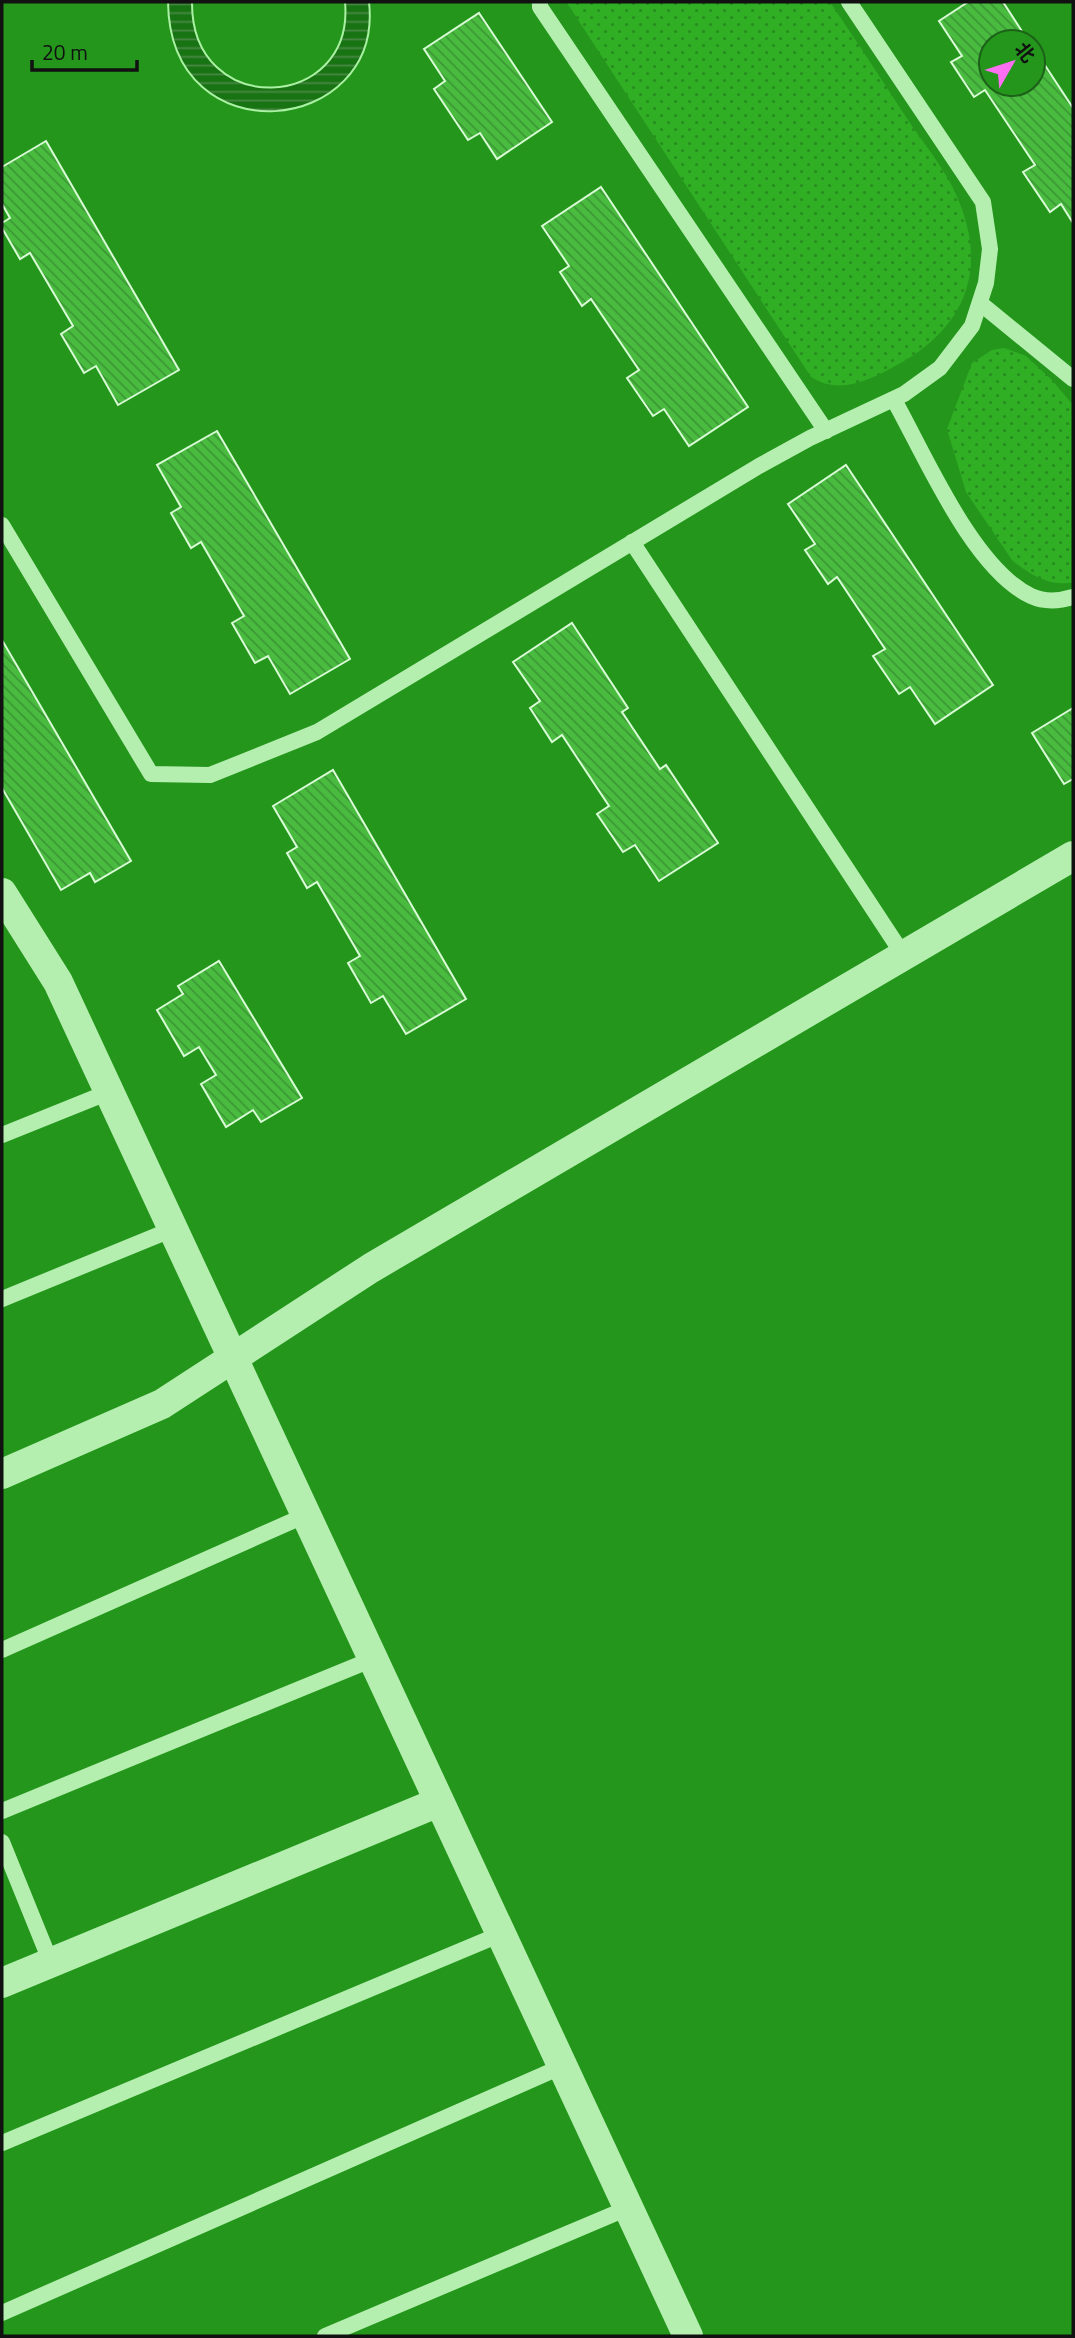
<svg xmlns="http://www.w3.org/2000/svg" width="1075" height="2338" font-family="'Titillium Web','Noto Sans SC',sans-serif">
<defs>
<pattern id="grass-dots" width="8" height="8" patternUnits="userSpaceOnUse" patternTransform="scale(1.75)"><rect width="8" height="8" fill="#30af25"/><path d="M2 2h.1M6 6h.1" fill="none" stroke="#278d1f" stroke-width="1.8" stroke-linecap="round"/></pattern>
<pattern id="water-rules" width="6" height="5" patternUnits="userSpaceOnUse" patternTransform="scale(1.75)"><rect width="6" height="5" fill="#187413"/><path d="M0 2.5h6" fill="none" stroke="#488844"/></pattern>
<pattern id="building-back-hatch" width="6" height="6" patternUnits="userSpaceOnUse" patternTransform="scale(1.75)"><rect width="6" height="6" fill="#49bc40"/><path d="M-1 5l2 2M0 0l6 6M5-1l2 2" fill="none" stroke="#3b9734"/></pattern>
</defs>
<rect width="100%" height="100%" fill="#24961c"/>
<g fill="url(#grass-dots)">
<path d="M830 2C856 40 881 79 906 117 921 140 941 164 953 188 989 262 971 323 899 364 872 379 840 396 811 377L567 3Z"/>
<path d="M1004 348 1026 356 1052 380 1073 405V582C1052 588 1028 574 1012 560L966 492 947 429 972 363 992 350Z"/>
</g>
<path fill="url(#water-rules)" stroke="#aaf1a3" stroke-width="2" d="M168 2H192C191 120 355 112 345 2H369C384 136 170 159 168 2Z"/>
<g fill="url(#building-back-hatch)" stroke="#d9fbd6" stroke-width="2">
<path d="M968 2H1003L1029 42H991V84H1033V47L1073 108V223L1061 204 1050 212 1023 172 1035 165 985 90 974 97 951 62 962 56 939 21Z"/>
<path d="M479 13 552 122 497 159 480 133 468 140 434 89 445 81 424 49Z"/>
<path d="M46 141 179 370 118 405 96 366 84 373 61 334 73 326 30 253 20 259 2 228V223L10 218 2 204V167Z"/>
<path d="M601 187 748 407 689 446 664 409 653 416 627 378 639 370 591 299 582 306 560 272 569 266 542 226Z"/>
<path d="M217 431 350 659 290 694 268 656 255 663 232 623 244 616 201 542 191 548 171 513 181 507 157 465Z"/>
<path d="M846 465 993 685 935 724 910 687 899 694 873 656 885 649 837 577 828 584 805 550 815 544 788 504Z"/>
<path d="M572 623 628 708 622 712 660 769 666 765 718 843 659 881 635 845 623 852 597 814 609 806 562 735 552 742 530 708 540 701 513 662Z"/>
<path d="M2 640 131 861 95 882 90 873 61 890 2 788Z"/>
<path d="M1073 708V779L1064 784 1032 733Z"/>
<path d="M333 770 466 999 406 1034 383 996 371 1003 348 963 360 956 317 882 307 888 287 853 297 847 273 806Z"/>
<path d="M219 961 302 1098 261 1122 253 1110 226 1127 201 1084 216 1075 199 1047 184 1056 157 1010 183 994 178 986Z"/>
</g>
<g fill="none" stroke-linecap="round" stroke-linejoin="round">
<g stroke="#b5efb0" stroke-width="16">
<path d="M540 2V7L826 431"/>
<path d="M980 303 1073 379"/>
<path d="M894 400C925 455 973 569 1031 596 1044 602 1060 601 1073 597"/>
<path d="M2 525 151 774 210 775 317 732 759 466 810 438 904 394 940 368 972 326 986 283 990 249 983 202 849 2"/>
<path d="M632 542 904 956"/>
<path d="M2 1135 109 1092"/>
<path d="M2 1299 173 1229"/>
<path d="M2 1650 306 1515"/>
<path d="M2 1811 373 1659"/>
<path d="M2 1842 51 1963"/>
<path d="M2 2143 501 1934"/>
<path d="M2 2313 563 2066"/>
<path d="M325 2336 628 2208"/>
</g>
<g stroke="#b5efb0" stroke-width="30">
<path d="M2 893 58 982 688 2336"/>
<path d="M2 1474 162 1404 371 1268 1073 856"/>
<path d="M2 1983 439 1802"/>
</g>
</g>
<rect width="1075" height="2338" fill="none" stroke="#111111" stroke-width="7"/>
<g transform="translate(1012 63) rotate(51)"><circle r="33" fill="#24961c" stroke="#1c6118" stroke-width="2"/>
<path d="M0-5L12 26L0 18L-12 26Z" fill="#ff6ef3"/>
<text y="-10" font-size="19" font-weight="bold" text-anchor="middle" fill="#111111">北</text>
</g>
<path d="M32 60v10h105v-10" fill="none" stroke="#111111" stroke-width="3.5"/>
<text x="42" y="60" font-size="21" fill="#111111" stroke="#24961c" stroke-width="5" paint-order="stroke">20 m</text>
</svg>
